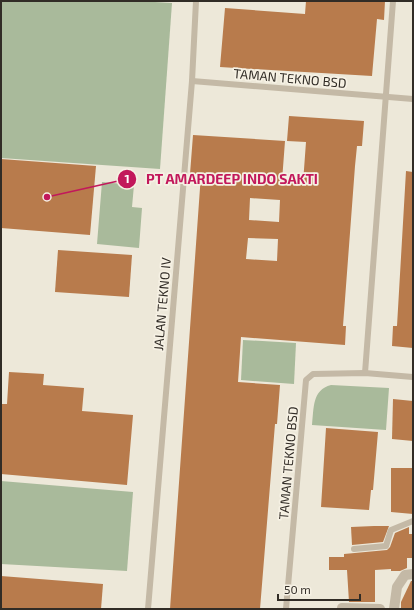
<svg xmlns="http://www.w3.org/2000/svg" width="414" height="610" font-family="'Exo 2',sans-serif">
<rect width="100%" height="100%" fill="#ede8d9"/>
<g fill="#a9ba9b">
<path d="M1 1H138L172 3 160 169 1 158Z"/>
<path d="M102 182 134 185 132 207 142 208 139 248 97 244Z"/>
<path d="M243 340 296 343 294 384 241 380Z"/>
<path d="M331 385 389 388 386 430 312 425C314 408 312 390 331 385Z"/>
<path d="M1 481 133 492 127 571 1 564Z"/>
</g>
<g fill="#b87b4c" fill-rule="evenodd">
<path d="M306 1H385L384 20 377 19 372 76 220 67 225 8 305 14Z"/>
<path d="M289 116 364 121 362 146H357L355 166 343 326H346L345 345 241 337 238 382 280 385 277 424H275L260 609H170L201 174H190L193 135 285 141 282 181 303 183 306 142 287 141ZM250 198 280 200 279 222 249 220ZM248 238 278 239 277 261 246 259Z"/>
<path d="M1 159 96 166 90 235 1 228Z"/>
<path d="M406 171 413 172V348L392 346 393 326H397Z"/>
<path d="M58 250 132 255 129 297 55 292Z"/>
<path d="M9 372 44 374 43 385 84 388 82 411 133 415 127 485 1 474V404H7Z"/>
<path d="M393 399 413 401V441L392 439Z"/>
<path d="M326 428 378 432 373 490H371L369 510 321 507Z"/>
<path d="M391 468H413V514L391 512Z"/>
<path d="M374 526H389L383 542 352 545 351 527Z"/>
<path d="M409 527V534H413V558H407V568L400 571H391V569L375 570V602H349L347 570H329V557H344V554L387 550 390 547 395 533Z"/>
<path d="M1 576 103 584 101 609H1Z"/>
<path d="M411 581H413V609H401V602Z"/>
</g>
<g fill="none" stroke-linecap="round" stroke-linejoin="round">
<g stroke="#c4b9a6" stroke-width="6">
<path d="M192 81 413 99"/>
<path d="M365 373 393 1"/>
<path d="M354 549 386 546 391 530 413 521"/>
<path d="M148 609 192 81 196 1"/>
<path d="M286 609 306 380 313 374 365 373 413 377"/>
</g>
<g stroke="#c4b9a6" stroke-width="10">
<path d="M342 608 380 609"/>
<path d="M394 609 397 587 405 575 413 574"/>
</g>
</g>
<g text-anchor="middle" stroke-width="3.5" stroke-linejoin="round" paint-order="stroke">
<g font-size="13" fill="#312c26" stroke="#f6f1e4">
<text transform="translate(290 78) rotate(5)" y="5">TAMAN TEKNO BSD</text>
<text transform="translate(162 304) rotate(-85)" y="5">JALAN TEKNO IV</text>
<text transform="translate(288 463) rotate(-85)" y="5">TAMAN TEKNO BSD</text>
</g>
</g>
<path fill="none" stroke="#c2185b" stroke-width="1.5" d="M47 197L127 179"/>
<g fill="#c2185b" stroke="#f6f1e4" stroke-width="1.5">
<circle cx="47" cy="197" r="4"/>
<circle cx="127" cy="179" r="10"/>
</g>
<g font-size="12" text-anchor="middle" font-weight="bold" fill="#fff">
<text x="127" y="183">1</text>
</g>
<g font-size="14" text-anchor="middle" font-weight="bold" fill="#c2185b" stroke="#f6f1e4" stroke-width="3.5" stroke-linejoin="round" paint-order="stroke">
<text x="232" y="184">PT AMARDEEP INDO SAKTI</text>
</g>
<rect width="414" height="610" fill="none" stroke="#312c26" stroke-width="4"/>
<path d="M278 594v6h82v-6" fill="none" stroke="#312c26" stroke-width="2"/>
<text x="284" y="594" font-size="12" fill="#312c26" stroke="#f6f1e4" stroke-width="3" paint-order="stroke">50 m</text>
</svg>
